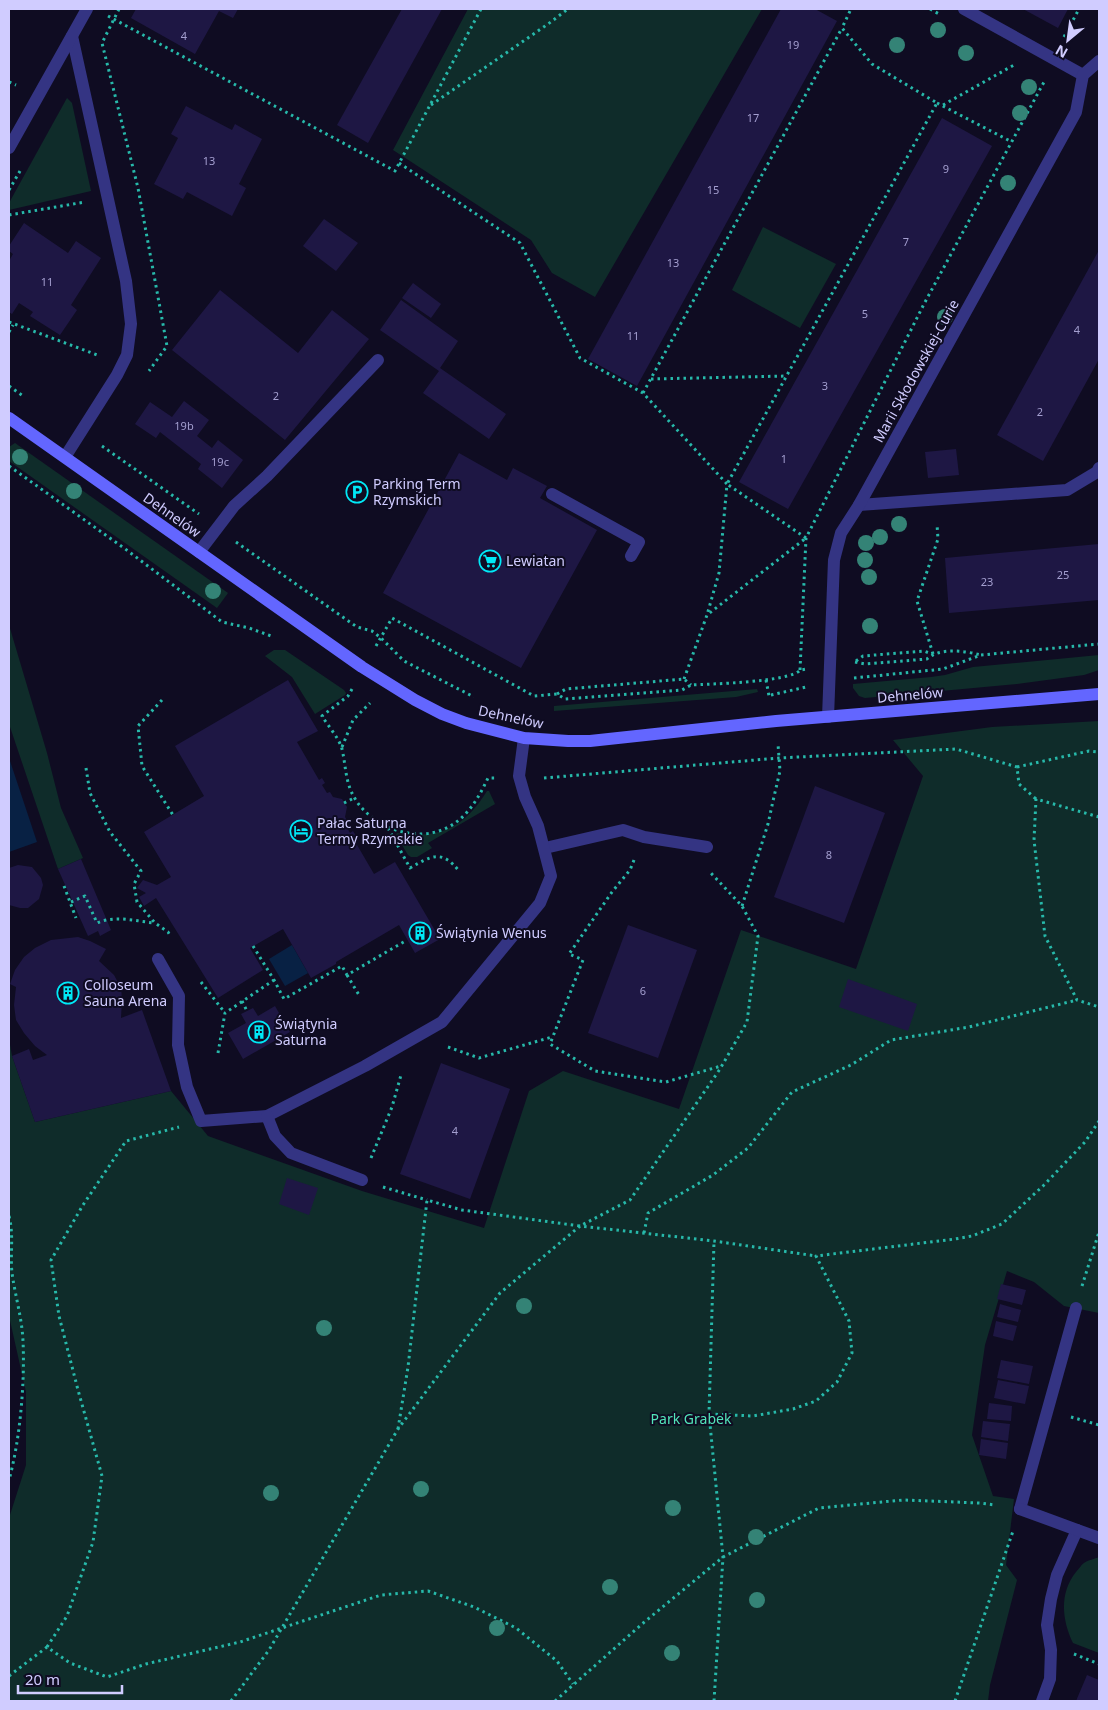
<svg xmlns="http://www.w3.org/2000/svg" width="1108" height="1710" font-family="'Noto Sans',sans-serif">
<rect width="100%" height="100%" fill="#0f0c22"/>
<g fill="#0f2c2a">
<path d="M468 9H762L595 297 552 273 531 240 393 150Z"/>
<path d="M67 98 72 103 91 191 9 210V203Z"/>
<path d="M763 227 836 264 800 328 732 290Z"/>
<path d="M15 443 228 593 217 608 9 461V447Z"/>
<path d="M9 625 47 753 61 808 83 858 58 869 9 724Z"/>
<path d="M274 650H285L344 690 346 693 345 695 315 714 292 677 265 656Z"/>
<path d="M1099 655V670L1084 675 1017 684 865 698 859 696 853 688V684L931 677 945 675 973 667Z"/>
<path d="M757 689 758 692 736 697 554 711V706Z"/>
<path d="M1099 721V1313L1064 1306 1034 1282 1007 1271 985 1345 972 1435 993 1496 1014 1499 1006 1565 1017 1580 990 1685 988 1701H9V1518L26 1465V1392L9 1316V1039L12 1056 35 1122 171 1091 208 1136 362 1191 484 1228 529 1091 563 1071 679 1109 741 930 856 969 923 776 893 740 992 727Z"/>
<path d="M487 791H489L495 804 428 843 432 848 417 857H411L408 855 396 835 397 833C440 839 464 828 487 791Z"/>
<path d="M1099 1557V1653L1073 1643C1062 1620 1059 1593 1076 1572 1079 1569 1081 1565 1084 1563 1088 1560 1095 1559 1099 1557Z"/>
</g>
<g fill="#082144">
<path d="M9 758 37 842 9 852Z"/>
<path d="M292 945 308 973 285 986 269 959Z"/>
</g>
<g fill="#1e1744">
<path d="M136 9H238L233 18 219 11 195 54 131 18Z"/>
<path d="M402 9H442L368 143 337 125Z"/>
<path d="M781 9H815L837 21 637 386 588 359Z"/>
<path d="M1023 9H1068L1058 28Z"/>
<path d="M186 106 232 130 235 124 262 139 239 184 246 188 232 216 187 192 183 199 154 184 178 138 171 134Z"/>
<path d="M942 118 992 146 788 509 739 482Z"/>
<path d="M324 219 358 243 336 271 303 246Z"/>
<path d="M24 223 68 253 76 241 101 258 71 305 77 310 60 335 30 316 33 312 19 303 12 314 9 312V261L13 254 9 251V246Z"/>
<path d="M1099 250V359L1043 461 997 435Z"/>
<path d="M413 283 441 304 431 318 402 298Z"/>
<path d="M220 290 298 353 332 310 369 339 285 440 172 350Z"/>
<path d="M401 300 458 341 440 368 506 414 489 439 423 393 439 371 380 330Z"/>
<path d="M184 401 209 420 197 436 212 448 218 440 243 460 222 488 198 469 201 464 160 432 156 438 135 424 150 402 172 417Z"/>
<path d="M956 449 959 475 928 478 925 452Z"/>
<path d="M459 453 507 480 513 468 547 486 540 498 597 530 521 668 383 593Z"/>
<path d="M1099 544V600L949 613 945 558Z"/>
<path d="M288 680 318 731 297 742 319 780 322 778 325 783 322 785 327 793 330 792 333 797 342 799 347 807 345 817 348 822 345 824 350 833 353 831 356 836 353 838 374 874 395 862 440 939 415 953 399 925 336 962V964L311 978 283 929 250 948 263 970 218 998 156 898 144 906 139 897 146 893 137 888 143 880 157 885 171 877 144 832 204 796 175 746Z"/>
<path d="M815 786 885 813 844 923 774 897Z"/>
<path d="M81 859 111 930 100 936 98 931 88 936 58 869Z"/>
<path d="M18 865 32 867 41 878 43 885 39 899 28 908H20L9 905V868Z"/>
<path d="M628 925 697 950 658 1058 588 1033Z"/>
<path d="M78 937 90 941 106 949 99 961 114 975 121 988 122 999 121 1018 142 1010 171 1091 35 1122 12 1056 29 1049 33 1060 47 1055 35 1046 24 1033 16 1020 14 1005 16 987 10 984 15 970 24 957 35 948 51 940Z"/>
<path d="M848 979 917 1004 908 1031 839 1007Z"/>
<path d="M275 1006 290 1032 243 1059 228 1033 246 1023 241 1014 253 1008 258 1016Z"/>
<path d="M441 1063 510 1089 470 1199 400 1174Z"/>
<path d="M287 1178 318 1188 309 1215 279 1204Z"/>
<path d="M1001 1284 1026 1290 1022 1305 997 1299Z"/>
<path d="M1000 1304 1021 1310 1018 1322 997 1317Z"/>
<path d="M996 1321 1017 1326 1013 1341 993 1336Z"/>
<path d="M1001 1360 1033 1366 1029 1384 997 1378Z"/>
<path d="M998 1380 1029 1386 1025 1404 994 1398Z"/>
<path d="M989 1403 1012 1406 1011 1421 987 1419Z"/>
<path d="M983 1421 1010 1424 1008 1441 981 1437Z"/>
<path d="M981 1439 1008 1443 1006 1459 979 1455Z"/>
<path d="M1087 1675 1099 1680V1701H1076Z"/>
</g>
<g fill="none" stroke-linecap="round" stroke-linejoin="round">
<g stroke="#27b9aa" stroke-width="3" stroke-dasharray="2.5 4" stroke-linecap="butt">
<path d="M119 9 102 43 138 188 167 346 149 371"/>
<path d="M930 9 941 15"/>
<path d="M108 16 395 171 481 9"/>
<path d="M1064 37 1079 9"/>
<path d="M9 82 16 85"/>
<path d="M937 103 1012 142"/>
<path d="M431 105 548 24 568 9"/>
<path d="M943 105 1014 65"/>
<path d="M399 163 520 243 580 358 643 393 727 484 719 573 707 615"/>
<path d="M9 190 20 171"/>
<path d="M9 215 85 202"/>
<path d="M9 322 100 356"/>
<path d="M9 332 13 325"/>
<path d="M651 379 787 376"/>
<path d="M9 386 23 396"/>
<path d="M643 393 842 28"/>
<path d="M102 446 199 514"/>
<path d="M9 466 128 551 222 622 249 628 274 637"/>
<path d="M806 538 727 484 937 103 872 64 842 28 851 9"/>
<path d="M236 542 357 627 372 631 381 638 404 661 474 697"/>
<path d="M376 646 392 618 534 696 557 694 565 699 682 690 691 685C710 684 791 682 800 670L807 669"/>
<path d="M933 654 917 601 938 539 937 524"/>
<path d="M856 661 863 656 924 651 932 654"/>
<path d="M855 662 865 664 927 659C940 647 965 651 981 655"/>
<path d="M800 670 806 538 924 304 1044 82"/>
<path d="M854 678 943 669 981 655 1099 644"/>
<path d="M684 679 707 615 806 538"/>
<path d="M766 680 769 696"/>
<path d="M352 689 348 696 322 716C328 726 339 738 342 749 346 766 345 781 354 797 370 826 413 843 444 829 466 820 478 799 488 778H495"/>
<path d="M557 694 566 689 684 679 691 685"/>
<path d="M771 695 806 687"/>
<path d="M162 700 138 726 142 766 173 815"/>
<path d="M342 747 353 720 370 703"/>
<path d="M1017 767 1089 751 1099 752"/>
<path d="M86 768 90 793 110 832 141 871 134 884 137 902 155 923 168 932 171 937"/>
<path d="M544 778 779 758 956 749 1017 767 1019 784 1036 799"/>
<path d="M344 803 354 798"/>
<path d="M1099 817 1036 799 1034 840 1045 936 1077 1000 1099 1007"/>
<path d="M388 828 410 868C431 856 442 849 459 871"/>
<path d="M634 860 630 870 612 892 569 954 583 960 550 1044 595 1071 666 1082 721 1066"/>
<path d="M64 886 76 918"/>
<path d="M71 902 85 896 97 923C115 915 135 921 154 923"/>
<path d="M742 906 768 824 773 801 780 771 778 744"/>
<path d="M253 946 274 980 284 999 342 966 347 975 407 940"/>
<path d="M347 975 359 995"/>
<path d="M201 982 225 1013"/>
<path d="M242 1001 247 1011"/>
<path d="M448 1047 479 1058 552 1037"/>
<path d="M218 1053 225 1013 274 980"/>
<path d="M371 1158 392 1107 401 1075"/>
<path d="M383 1187 427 1200"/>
<path d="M9 1216C14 1235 10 1254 12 1273 15 1295 22 1318 23 1341 25 1383 20 1440 9 1480"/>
<path d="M644 1233 648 1213 713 1175 748 1148 792 1092 851 1065 891 1040 969 1027 1077 1000"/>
<path d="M1082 1286 1099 1232"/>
<path d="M709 1414 753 1416 793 1409 816 1401 837 1382 852 1353 849 1321 816 1256 955 1239 972 1236 1002 1224 1044 1185 1085 1142 1099 1121"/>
<path d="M1071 1417 1099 1425"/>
<path d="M398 1429 408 1367 427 1200 462 1210 580 1226 630 1200 720 1069 747 1022 758 936 742 906 709 871"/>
<path d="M47 1647 67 1616 93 1542 102 1476 78 1390 59 1316 51 1260 83 1205 126 1141 179 1127"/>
<path d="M1074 1654 1099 1664"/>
<path d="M9 1676 47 1647 70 1663 107 1677 146 1664 240 1642 381 1595 428 1591 474 1607 516 1628 557 1661 573 1684"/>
<path d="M231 1701 269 1650 398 1429 500 1293 580 1226 714 1241 816 1256"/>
<path d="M555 1701 642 1624 723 1557 819 1508 903 1500 980 1503 995 1505"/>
<path d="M714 1701 723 1557 709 1414 714 1241"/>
<path d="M955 1701 1013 1531"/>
</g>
<g stroke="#343483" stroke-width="12">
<path d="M65 457 117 375 127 355 131 324 126 281 72 36"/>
<path d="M552 494 639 542 631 556"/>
<path d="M199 552 234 506 267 476 378 360"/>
<path d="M545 848 623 830 644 837 707 847"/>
<path d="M158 959 179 996 178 1045 187 1087 201 1121 267 1116 365 1066 442 1022 540 903 551 876 538 826 525 797 519 776 524 738"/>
<path d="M267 1116 275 1136 291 1153 362 1180"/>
<path d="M1020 1509 1076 1308"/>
<path d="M1042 1701 1050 1679 1051 1650 1047 1625 1051 1599 1057 1575 1077 1530"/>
</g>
<g stroke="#343483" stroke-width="12">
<path d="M964 9 1083 75"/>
<path d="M9 148 87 9"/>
<path d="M859 505 1067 490 1097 472 1099 468"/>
<path d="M828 717 834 560 841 533 859 505 1076 112 1083 75 1099 61"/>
<path d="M1020 1509 1099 1538"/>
</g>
<path stroke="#6366ff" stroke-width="12" d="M9 418 362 667 415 700 442 714 466 723 524 738 568 741H590L776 721 1099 694"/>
</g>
<g fill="#348376">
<circle cx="938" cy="30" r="8"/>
<circle cx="897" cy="45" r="8"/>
<circle cx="966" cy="53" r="8"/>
<circle cx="1029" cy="87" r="8"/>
<circle cx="1020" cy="113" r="8"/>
<circle cx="1008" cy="183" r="8"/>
<circle cx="945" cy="317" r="8"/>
<circle cx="20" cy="457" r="8"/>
<circle cx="74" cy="491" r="8"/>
<circle cx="899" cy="524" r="8"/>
<circle cx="880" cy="537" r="8"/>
<circle cx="866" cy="543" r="8"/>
<circle cx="865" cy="560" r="8"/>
<circle cx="869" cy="577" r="8"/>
<circle cx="213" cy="591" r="8"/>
<circle cx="870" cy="626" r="8"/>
<circle cx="524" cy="1306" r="8"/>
<circle cx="324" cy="1328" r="8"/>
<circle cx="421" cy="1489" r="8"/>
<circle cx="271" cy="1493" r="8"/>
<circle cx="673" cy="1508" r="8"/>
<circle cx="756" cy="1537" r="8"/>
<circle cx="610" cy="1587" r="8"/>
<circle cx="757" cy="1600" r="8"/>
<circle cx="497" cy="1628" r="8"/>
<circle cx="672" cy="1653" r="8"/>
</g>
<defs>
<g id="parking-ring" transform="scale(1.125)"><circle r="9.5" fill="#0f0c22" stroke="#00e9f7" stroke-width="1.5"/><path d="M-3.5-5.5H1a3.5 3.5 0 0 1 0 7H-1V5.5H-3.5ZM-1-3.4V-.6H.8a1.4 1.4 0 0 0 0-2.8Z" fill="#00e9f7"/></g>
<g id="supermarket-ring" transform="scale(1.125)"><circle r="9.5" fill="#0f0c22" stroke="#00e9f7" stroke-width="1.5"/><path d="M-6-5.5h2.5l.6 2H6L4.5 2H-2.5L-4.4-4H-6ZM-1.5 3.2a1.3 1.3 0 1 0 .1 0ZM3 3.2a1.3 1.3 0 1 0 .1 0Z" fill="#00e9f7"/></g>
<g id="hotel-ring" transform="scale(1.125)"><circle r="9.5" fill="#0f0c22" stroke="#00e9f7" stroke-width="1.5"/><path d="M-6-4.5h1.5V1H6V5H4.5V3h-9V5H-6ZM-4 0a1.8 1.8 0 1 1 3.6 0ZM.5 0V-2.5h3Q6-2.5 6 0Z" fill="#00e9f7"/></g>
<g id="building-ring" transform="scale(1.125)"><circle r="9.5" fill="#0f0c22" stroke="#00e9f7" stroke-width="1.5"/><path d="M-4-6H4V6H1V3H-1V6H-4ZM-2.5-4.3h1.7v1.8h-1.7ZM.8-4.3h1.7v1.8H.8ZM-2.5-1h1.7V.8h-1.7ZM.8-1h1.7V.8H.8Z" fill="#00e9f7"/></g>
</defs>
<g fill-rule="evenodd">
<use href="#parking-ring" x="357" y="492"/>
<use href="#supermarket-ring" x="490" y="561"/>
<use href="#hotel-ring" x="301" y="831"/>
<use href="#building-ring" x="420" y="933"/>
<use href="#building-ring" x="68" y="993"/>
<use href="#building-ring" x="259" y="1032"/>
</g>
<g text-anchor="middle" stroke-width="4" stroke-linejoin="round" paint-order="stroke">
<g font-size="11" fill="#a49fd0">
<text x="184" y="40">4</text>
<text x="793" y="49">19</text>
<text x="753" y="122">17</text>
<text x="209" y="165">13</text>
<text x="946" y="173">9</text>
<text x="713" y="194">15</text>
<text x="906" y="246">7</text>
<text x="673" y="267">13</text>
<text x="47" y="286">11</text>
<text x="865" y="318">5</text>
<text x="1077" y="334">4</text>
<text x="633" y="340">11</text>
<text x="825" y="390">3</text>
<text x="276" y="400">2</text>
<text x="1040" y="416">2</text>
<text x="184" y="430">19b</text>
<text x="784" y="463">1</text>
<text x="220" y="466">19c</text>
<text x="1063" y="579">25</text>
<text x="987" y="586">23</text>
<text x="829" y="859">8</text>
<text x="643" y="995">6</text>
<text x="455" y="1135">4</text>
</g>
<g font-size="14" fill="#d0ccff" stroke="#0f0c22">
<text transform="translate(916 371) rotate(-61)" y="5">Marii Skłodowskiej-Curie</text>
<text transform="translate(172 515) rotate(35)" y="5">Dehnelów</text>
<text transform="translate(910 695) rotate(-5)" y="5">Dehnelów</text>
<text transform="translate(511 717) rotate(12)" y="5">Dehnelów</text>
</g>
<g font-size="14" fill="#d0ccff" stroke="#0f0c22" text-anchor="start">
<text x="373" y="489">Parking Term<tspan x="373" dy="16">Rzymskich</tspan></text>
<text x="506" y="566">Lewiatan</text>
<text x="317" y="828">Pałac Saturna<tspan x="317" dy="16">Termy Rzymskie</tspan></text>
<text x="436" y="938">Świątynia Wenus</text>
<text x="84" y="990">Colloseum<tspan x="84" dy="16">Sauna Arena</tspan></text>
<text x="275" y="1029">Świątynia<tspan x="275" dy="16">Saturna</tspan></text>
</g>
<g font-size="14" fill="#52e5ba" stroke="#0f0c22">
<text x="691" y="1424">Park Grabek</text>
</g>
</g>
<rect width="1108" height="1710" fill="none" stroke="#d0ccff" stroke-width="20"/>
<g transform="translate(1068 40) rotate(209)" stroke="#0f0c22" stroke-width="4" paint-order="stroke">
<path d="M0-4L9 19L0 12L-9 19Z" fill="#d0ccff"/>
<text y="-8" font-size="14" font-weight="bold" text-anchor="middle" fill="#d0ccff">N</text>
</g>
<path d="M18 1685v8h104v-8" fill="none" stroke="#d0ccff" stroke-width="2.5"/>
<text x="25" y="1685" font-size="15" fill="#d0ccff" stroke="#0f0c22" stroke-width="4" paint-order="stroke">20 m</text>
</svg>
